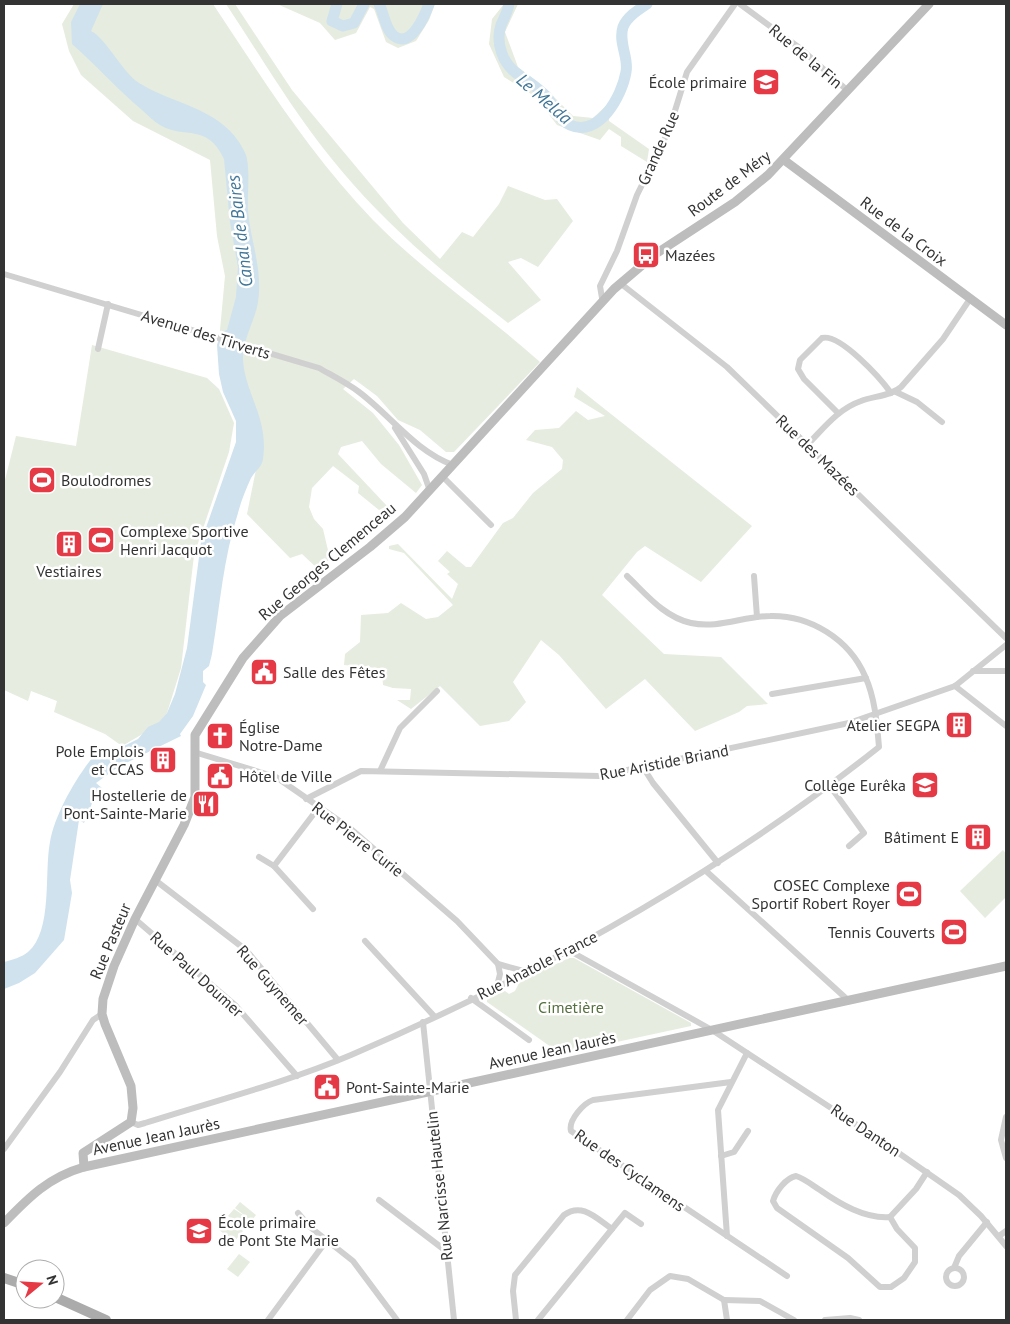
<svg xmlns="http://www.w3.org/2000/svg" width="1010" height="1324" font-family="'PT Sans',sans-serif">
<rect width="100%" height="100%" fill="#fff"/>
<g fill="#e6ecdf">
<path d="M74 4H213C262 78 310 155 373 220 424 272 485 313 540 362L454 452H446L420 430 398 420 377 396 354 379 343 389 373 413 399 445 422 485 416 493 381 464 362 441 341 447 338 454 387 506 379 510 358 493 359 486 333 466 312 488 309 507 314 519 323 529 330 559 318 569 302 554 290 558 247 514 262 440 220 330 225 276 217 236 210 160 133 121 81 75 69 51 62 24Z"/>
<path d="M226 4H235L292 90 403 223 440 259 462 232 473 237 499 204 508 186 545 200 557 199 573 221 538 267 521 258 508 262 541 300 508 323C443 273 382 222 331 158 292 110 260 55 226 4Z"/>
<path d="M277 4H435L429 20 416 41 398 48 386 42 374 9 370 7 356 33 335 40 320 23Z"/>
<path d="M504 4H518L505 32 518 67 545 88 573 116 593 118 609 103V121L649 149 647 162 621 146V137L609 129 600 140 557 125 536 97 504 77 489 44 492 19Z"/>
<path d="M92 345 207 378 219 389 234 423 229 452 194 555 181 668 167 713 158 725 122 746 105 734 54 712 57 701 31 691 28 701 4 690V484L16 436 76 446Z"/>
<path d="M577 387 752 526 701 582 645 546 637 552 602 595 664 654 721 657 768 704 747 706 739 712 695 731 645 679 606 709 559 655 541 640 513 682 526 702 509 721 480 726 440 686 411 709 397 700H410L411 689 393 688 383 685 382 672 388 669 344 665 345 654 360 642 361 615 388 613 401 603 426 619 438 617 453 605 404 553 389 549V546L398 544 452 599 458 584 447 574 450 572 438 561 447 551 466 567H471L503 523 513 518 533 493 562 469 563 460 552 447 526 440 535 430 559 428 576 411 588 420 605 416 574 397Z"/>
<path d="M1003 850 1006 854V897L985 918 960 891Z"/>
<path d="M569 958H574L691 1023V1026L561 1054 487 1002V999L505 991 509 994 515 991 520 981Z"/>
<path d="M240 1202 256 1215 245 1229 228 1216 234 1209 249 1219 235 1208Z"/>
<path d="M226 1218 243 1231 234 1242 218 1229Z"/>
<path d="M239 1254 250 1262 238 1277 227 1269Z"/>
</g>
<path fill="#cfe2ee" d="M80 4H103L91 31C105 37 123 73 139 83 171 103 217 108 239 142 242 147 246 153 247 159 250 176 247 195 248 212 251 242 263 271 258 302 255 321 242 340 243 360 245 394 269 418 263 459 262 467 255 471 251 478 246 489 241 501 238 513 223 559 220 606 212 654L209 666 203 671V682L206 685 193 716 180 734 181 736 118 767 96 783 102 788 93 801 84 823 79 820 70 880 72 893 64 940 35 973 19 983 4 989V962C12 960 22 957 28 952 53 931 44 872 50 842 55 813 78 774 97 752L122 747 138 739 148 727 159 722 167 713 175 694 187 648 201 542 236 442V421L223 392 219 374 217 345 221 332 227 330 236 297 238 267 230 222 224 159C207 122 185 140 160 125 153 121 148 115 142 110 117 89 96 65 72 44L71 22Z"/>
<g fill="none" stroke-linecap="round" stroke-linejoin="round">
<g stroke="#cfe2ee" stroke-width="11">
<path d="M337 4 332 21 343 26 354 23 364 4"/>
<path d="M379 4C384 13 385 29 394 36 411 49 425 15 429 4"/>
<path d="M509 4C508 11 504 18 501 25 495 43 503 65 519 75 528 81 538 88 546 96 554 105 558 120 570 125 599 138 622 96 626 72 629 57 618 43 623 27 627 17 638 10 647 4"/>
</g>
<g stroke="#d0d0d0" stroke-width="6">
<path d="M740 4 801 49 848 91"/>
<path d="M4 274 319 368C333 376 347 383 359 392 391 416 415 451 453 465"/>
<path d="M620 283 727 367 1006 638"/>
<path d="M604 300 602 298 600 286 617 251 637 195 669 130 687 72 735 4"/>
<path d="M98 349 108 304"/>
<path d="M896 392 917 402 942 422"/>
<path d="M838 413 804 379 798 369 800 360 822 338C840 333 881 379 891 393"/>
<path d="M395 428 424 474 430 491"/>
<path d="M807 445C824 428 838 409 861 401 874 396 891 396 901 387L943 339 970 299"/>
<path d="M443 477 491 525"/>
<path d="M754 576 757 617"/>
<path d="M973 671H1006"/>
<path d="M955 686 1006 726"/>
<path d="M772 694 866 678"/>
<path d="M194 752 276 777 351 829 457 921 498 964 500 974 497 986"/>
<path d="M643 767 653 783 718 863"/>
<path d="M380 771 400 728 437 691"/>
<path d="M830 786 864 833 849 846"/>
<path d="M306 799 361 771 599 776 849 723 955 686 1006 645"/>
<path d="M259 857 274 866"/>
<path d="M706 871 849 1001"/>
<path d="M155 880 246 950 338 1060"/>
<path d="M313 909 274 866 319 807"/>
<path d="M135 919 235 1005 297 1076"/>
<path d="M365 941 434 1016"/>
<path d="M570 951 712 1030 880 1140 959 1195 981 1216 1006 1246"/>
<path d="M498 964 527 972"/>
<path d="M471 998 529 1040"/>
<path d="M423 1022 454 1320"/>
<path d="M731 1082 593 1100C584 1103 568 1120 571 1131L787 1276"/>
<path d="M1006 1117 1001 1140 1006 1158"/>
<path d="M131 1122 138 1125 145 1123C214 1101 285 1083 351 1055 540 974 719 874 879 747 877 723 875 698 865 676 849 639 810 615 770 616 744 616 718 629 691 623 664 617 646 594 627 576"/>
<path d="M4 1149 60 1072 93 1020 102 1014"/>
<path d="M721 1156 734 1152 748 1131"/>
<path d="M796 1176C805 1179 812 1185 820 1190 840 1204 865 1219 890 1217L897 1229 915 1248V1262L904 1278 891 1287H880L848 1258 777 1208 773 1201C776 1191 786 1178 796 1176Z"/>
<path d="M379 1200 446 1251"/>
<path d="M298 1213 310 1227 353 1261 397 1320"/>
<path d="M890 1217 916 1189 927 1172"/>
<path d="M727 1236 718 1110 747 1053"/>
<path d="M999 1236 1006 1231"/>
<circle cx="955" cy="1277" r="9"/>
<path d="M954 1268 959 1256 987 1222"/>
<path d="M724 1300 760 1301 794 1320"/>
<path d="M724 1300 727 1320"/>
<path d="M268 1320 327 1240"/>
<path d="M516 1320 513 1291 515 1275 564 1215C582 1202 596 1218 612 1229"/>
<path d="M538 1320 625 1213 641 1224"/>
<path d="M627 1320 650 1290 670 1276 688 1279 724 1300"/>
<path d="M825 1320 850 1318 859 1320"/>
</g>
<g stroke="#bdbdbd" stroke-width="9">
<path d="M784 160 1006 325"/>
<path d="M84 1167 83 1153 131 1122 133 1108 131 1086 105 1024 102 1014 103 999 114 966 135 919 184 825 195 797V735L243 658 280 616 370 547 405 517 614 289 654 255 735 202 768 175 929 4"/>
<path d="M4 1223C29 1197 49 1177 84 1167L1006 966"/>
</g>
<g stroke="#ababab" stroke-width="10">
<path d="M4 1278 25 1285"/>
<path d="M55 1297 106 1320"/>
</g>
</g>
<defs>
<g id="school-square" transform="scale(1.4375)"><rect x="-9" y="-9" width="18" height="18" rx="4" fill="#e63946" stroke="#fff"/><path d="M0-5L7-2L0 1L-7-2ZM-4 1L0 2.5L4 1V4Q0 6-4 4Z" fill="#fff"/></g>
<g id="bus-square" transform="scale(1.4375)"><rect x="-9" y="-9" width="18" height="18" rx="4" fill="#e63946" stroke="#fff"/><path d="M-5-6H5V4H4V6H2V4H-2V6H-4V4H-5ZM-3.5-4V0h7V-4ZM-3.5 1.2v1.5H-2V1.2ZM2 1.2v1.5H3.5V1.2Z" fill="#fff"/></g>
<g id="stadium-square" transform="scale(1.4375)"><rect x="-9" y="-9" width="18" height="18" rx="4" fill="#e63946" stroke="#fff"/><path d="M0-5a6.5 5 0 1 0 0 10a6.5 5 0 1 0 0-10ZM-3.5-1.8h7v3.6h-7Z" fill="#fff"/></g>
<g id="building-square" transform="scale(1.4375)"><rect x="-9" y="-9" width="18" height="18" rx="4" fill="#e63946" stroke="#fff"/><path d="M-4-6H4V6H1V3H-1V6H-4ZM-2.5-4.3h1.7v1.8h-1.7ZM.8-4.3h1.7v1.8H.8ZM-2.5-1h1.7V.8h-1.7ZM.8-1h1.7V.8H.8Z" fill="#fff"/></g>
<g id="civic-square" transform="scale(1.4375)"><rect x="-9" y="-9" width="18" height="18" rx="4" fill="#e63946" stroke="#fff"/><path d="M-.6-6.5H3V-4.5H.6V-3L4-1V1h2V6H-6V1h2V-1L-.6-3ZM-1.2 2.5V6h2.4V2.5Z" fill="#fff"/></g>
<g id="church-square" transform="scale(1.4375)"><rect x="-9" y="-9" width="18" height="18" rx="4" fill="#e63946" stroke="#fff"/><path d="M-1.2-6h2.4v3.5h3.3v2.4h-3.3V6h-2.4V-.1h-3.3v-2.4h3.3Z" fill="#fff"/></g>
<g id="restaurant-square" transform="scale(1.4375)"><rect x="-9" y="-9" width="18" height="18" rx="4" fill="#e63946" stroke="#fff"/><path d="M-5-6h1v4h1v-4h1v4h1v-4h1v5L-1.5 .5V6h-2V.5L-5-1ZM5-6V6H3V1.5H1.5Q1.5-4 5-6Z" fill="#fff"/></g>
</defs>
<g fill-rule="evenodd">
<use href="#school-square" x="766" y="82"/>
<use href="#bus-square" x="646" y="255"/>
<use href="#stadium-square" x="42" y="480"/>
<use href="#stadium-square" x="101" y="540"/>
<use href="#building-square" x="69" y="544"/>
<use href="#civic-square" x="264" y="672"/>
<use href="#building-square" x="959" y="725"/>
<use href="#church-square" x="220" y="736"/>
<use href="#building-square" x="163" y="760"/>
<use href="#civic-square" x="220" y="776"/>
<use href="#school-square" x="925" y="785"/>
<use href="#restaurant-square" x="206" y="804"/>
<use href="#building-square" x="978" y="837"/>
<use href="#stadium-square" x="909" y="894"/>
<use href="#stadium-square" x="954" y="932"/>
<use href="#civic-square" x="327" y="1087"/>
<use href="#school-square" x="199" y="1231"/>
</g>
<g text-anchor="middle" stroke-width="5" stroke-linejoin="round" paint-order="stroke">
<g font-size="16" fill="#333" stroke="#fff">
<text transform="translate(806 56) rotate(40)" y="6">Rue de la Fin</text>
<text transform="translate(658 148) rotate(-66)" y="6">Grande Rue</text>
<text transform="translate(729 183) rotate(-37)" y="6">Route de Méry</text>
<text transform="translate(904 231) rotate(37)" y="6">Rue de la Croix</text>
<text transform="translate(206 334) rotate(17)" y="6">Avenue des Tirverts</text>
<text transform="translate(818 455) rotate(44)" y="6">Rue des Mazées</text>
<text transform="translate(327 561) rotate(-40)" y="6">Rue Georges Clemenceau</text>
<text transform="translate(664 762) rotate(-11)" y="6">Rue Aristide Briand</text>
<text transform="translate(358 839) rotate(38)" y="6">Rue Pierre Curie</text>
<text transform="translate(110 941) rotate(-67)" y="6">Rue Pasteur</text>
<text transform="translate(537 965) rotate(-27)" y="6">Rue Anatole France</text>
<text transform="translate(197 974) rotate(42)" y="6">Rue Paul Doumer</text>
<text transform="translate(273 985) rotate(49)" y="6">Rue Guynemer</text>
<text transform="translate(552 1050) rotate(-12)" y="6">Avenue Jean Jaurès</text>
<text transform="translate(866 1130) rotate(34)" y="6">Rue Danton</text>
<text transform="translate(156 1136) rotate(-12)" y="6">Avenue Jean Jaurès</text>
<text transform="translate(630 1170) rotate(35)" y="6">Rue des Cyclamens</text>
<text transform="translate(439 1186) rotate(-96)" y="6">Rue Narcisse Hautelin</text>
</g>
<g font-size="16" fill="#333" stroke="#fff" text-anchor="end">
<text x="747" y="88">École primaire</text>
<text x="665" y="261" text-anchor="start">Mazées</text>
<text x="61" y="486" text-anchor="start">Boulodromes</text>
<text x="120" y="537" text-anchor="start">Complexe Sportive<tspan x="120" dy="18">Henri Jacquot</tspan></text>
<text x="69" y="577" text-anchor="middle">Vestiaires</text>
<text x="283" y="678" text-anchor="start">Salle des Fêtes</text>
<text x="940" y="731">Atelier SEGPA</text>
<text x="239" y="733" text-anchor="start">Église<tspan x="239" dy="18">Notre-Dame</tspan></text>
<text x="144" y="757">Pole Emplois<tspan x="144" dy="18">et CCAS</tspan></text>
<text x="239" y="782" text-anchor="start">Hôtel de Ville</text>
<text x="906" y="791">Collège Eurêka</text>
<text x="187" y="801">Hostellerie de<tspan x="187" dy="18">Pont-Sainte-Marie</tspan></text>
<text x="959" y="843">Bâtiment E</text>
<text x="890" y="891">COSEC Complexe<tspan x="890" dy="18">Sportif Robert Royer</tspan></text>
<text x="935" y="938">Tennis Couverts</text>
<text x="346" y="1093" text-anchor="start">Pont-Sainte-Marie</text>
<text x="218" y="1228" text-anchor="start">École primaire<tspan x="218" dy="18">de Pont Ste Marie</tspan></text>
</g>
<g font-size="16" fill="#56703f" stroke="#fff">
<text x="571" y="1013">Cimetière</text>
</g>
<g font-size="18" font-style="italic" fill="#3f7597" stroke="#fff">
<text transform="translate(544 99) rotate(41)" y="6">Le Melda</text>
<text transform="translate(240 231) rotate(-97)" y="6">Canal de Baires</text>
</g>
</g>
<rect width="1010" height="1324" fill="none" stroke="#333333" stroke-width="10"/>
<g transform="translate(40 1284) rotate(72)"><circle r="24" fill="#ffffff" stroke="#adadad"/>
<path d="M0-4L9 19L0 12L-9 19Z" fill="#e63946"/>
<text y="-8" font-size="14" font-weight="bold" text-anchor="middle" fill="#333333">N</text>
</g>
</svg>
